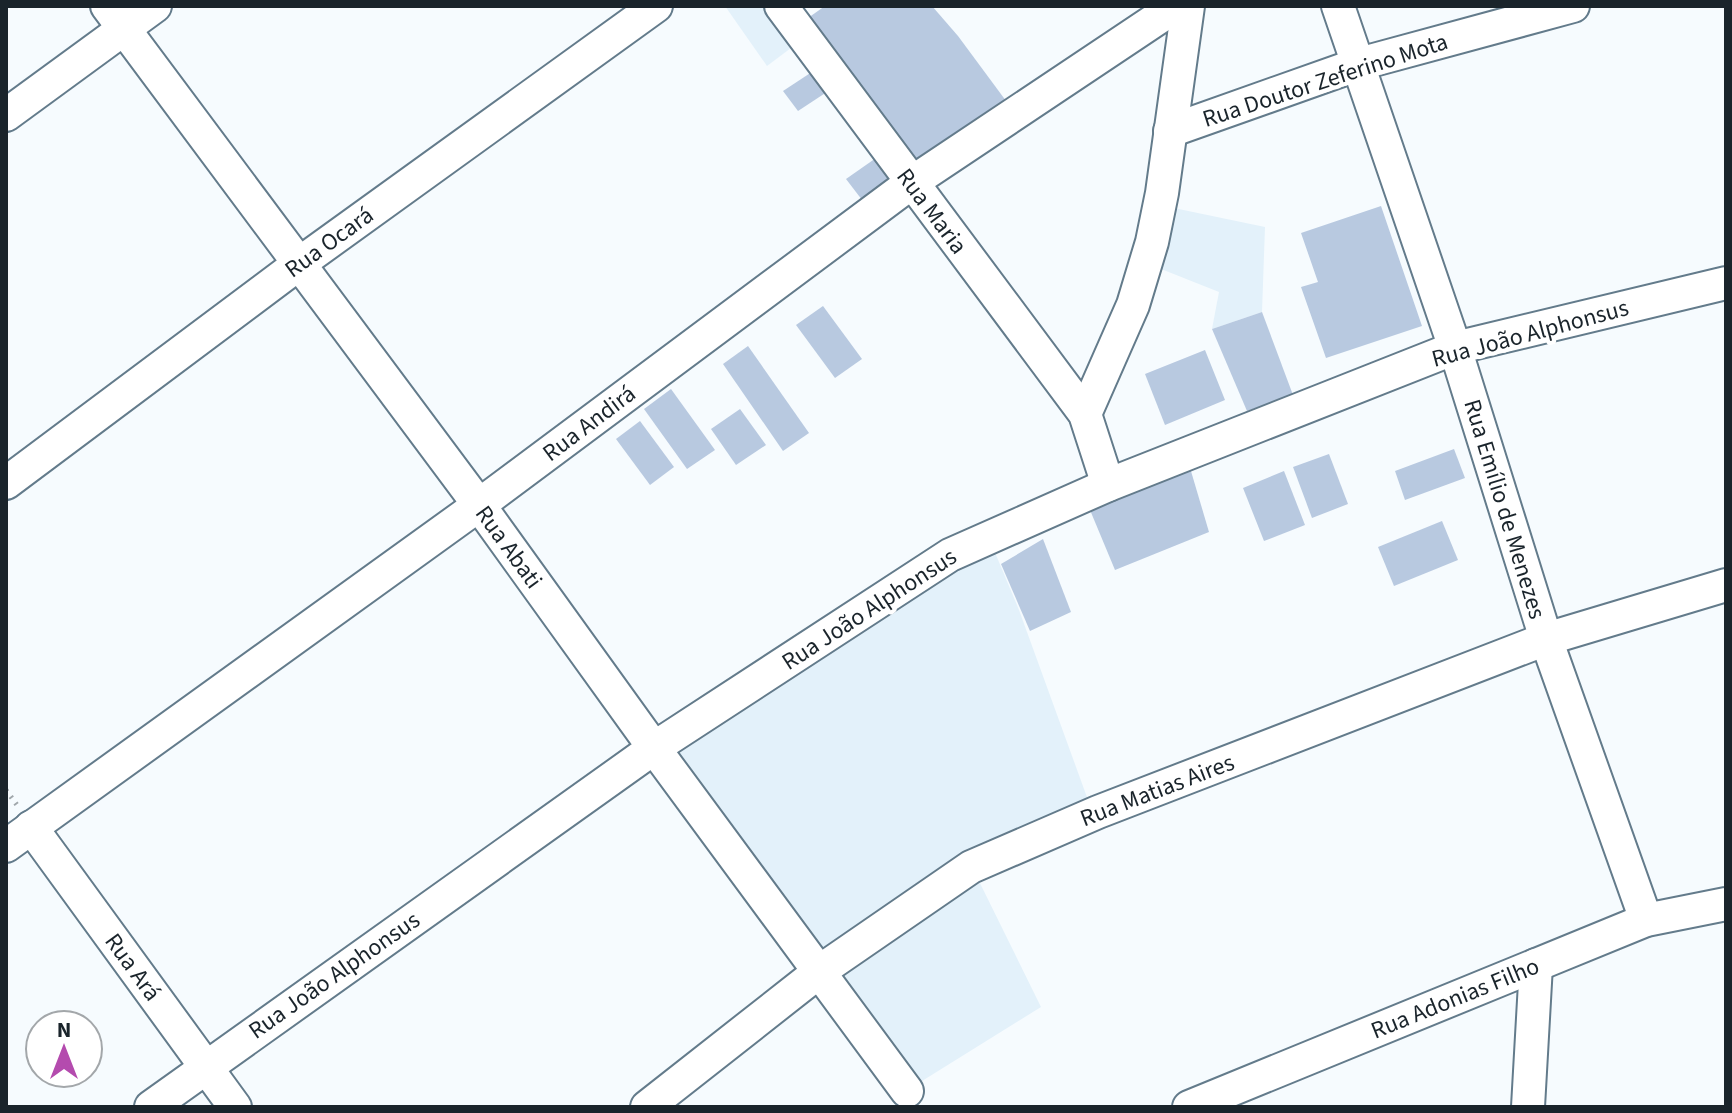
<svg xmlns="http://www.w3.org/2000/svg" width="1732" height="1113" font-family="'Source Sans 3',sans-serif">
<rect width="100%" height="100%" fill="#f6fbfe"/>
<g fill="#e3f1fa">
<path d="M725 6H779L803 39 767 66Z"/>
<path d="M1169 207 1265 227 1262 312 1212 329 1219 292 1151 265Z"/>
<path d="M991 543 1019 610 1088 800 820 963 660 746Z"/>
<path d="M974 871 1041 1007 914 1086 827 972Z"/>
</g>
<g fill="#b8c9e0">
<path d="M825 6H932L958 36 1012 109 912 179 798 25Z"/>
<path d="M821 66 836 86 798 111 783 91Z"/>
<path d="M886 151 909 183 869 209 846 179Z"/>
<path d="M1381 206 1422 326 1326 358 1301 287 1318 282 1301 233Z"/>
<path d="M823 306 862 359 835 378 796 325Z"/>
<path d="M1262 312 1293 395 1247 411 1212 329Z"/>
<path d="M748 346 809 433 783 451 723 364Z"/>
<path d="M1205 350 1225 400 1165 425 1145 374Z"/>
<path d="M671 389 715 450 687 469 644 409Z"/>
<path d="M740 409 766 445 736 465 711 429Z"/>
<path d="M640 421 674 467 650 485 616 439Z"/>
<path d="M1454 449 1465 478 1405 500 1395 471Z"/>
<path d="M1329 454 1348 504 1312 518 1293 467Z"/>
<path d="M1188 461 1209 532 1115 570 1090 510Z"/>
<path d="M1284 471 1305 525 1264 541 1243 488Z"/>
<path d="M1442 521 1458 560 1394 586 1378 547Z"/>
<path d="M1043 539 1071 612 1030 631 1001 564Z"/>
</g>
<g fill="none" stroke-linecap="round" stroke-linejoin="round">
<g stroke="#637b8b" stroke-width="36">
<g id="minor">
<path d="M107 6 479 505 654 748 907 1091"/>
<path d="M781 6 1085 414 1108 485"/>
<path d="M1338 6 1455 348 1546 639 1646 920"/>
<path d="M6 115 155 6"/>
<path d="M1170 131 1359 64 1573 6"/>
<path d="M1085 414 1133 305 1152 242 1162 193 1188 6"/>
<path d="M6 483 300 263 656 6"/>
<path d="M31 827 235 1107"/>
<path d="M6 846 479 505 911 183 1176 6"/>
<path d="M151 1107 654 748 950 555 1108 485 1455 348 1726 283"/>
<path d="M647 1107 820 971 971 867 1098 812 1546 639 1726 585"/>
<path d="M1189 1107 1646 920 1726 904"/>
<path d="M1528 1107 1536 965"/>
</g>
</g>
<path stroke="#a0a7ab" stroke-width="5" stroke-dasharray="2 6" stroke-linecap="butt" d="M6 790 17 805"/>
<use href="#minor" stroke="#fff" stroke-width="32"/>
</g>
<g text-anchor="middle" stroke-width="8" stroke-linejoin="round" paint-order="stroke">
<g font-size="24" fill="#1a242b" stroke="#fff">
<text transform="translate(1325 80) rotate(-18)" y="8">Rua Doutor Zeferino Mota</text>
<text transform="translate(932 211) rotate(53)" y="8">Rua Maria</text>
<text transform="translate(329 242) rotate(-36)" y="8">Rua Ocará</text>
<text transform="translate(1530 333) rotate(-15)" y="8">Rua João Alphonsus</text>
<text transform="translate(589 423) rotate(-37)" y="8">Rua Andirá</text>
<text transform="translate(1505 509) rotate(73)" y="8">Rua Emílio de Menezes</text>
<text transform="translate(509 547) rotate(54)" y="8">Rua Abati</text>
<text transform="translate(869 609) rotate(-33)" y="8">Rua João Alphonsus</text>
<text transform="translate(1157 790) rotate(-21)" y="8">Rua Matias Aires</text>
<text transform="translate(133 967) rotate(54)" y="8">Rua Ará</text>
<text transform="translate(334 975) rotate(-35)" y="8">Rua João Alphonsus</text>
<text transform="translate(1455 998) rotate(-22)" y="8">Rua Adonias Filho</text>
</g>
</g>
<rect width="1732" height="1113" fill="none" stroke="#1a242b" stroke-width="16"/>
<g transform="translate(64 1049)"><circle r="38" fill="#ffffff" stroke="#a3a7aa" stroke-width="2"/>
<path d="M0-6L14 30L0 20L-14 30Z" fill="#b44bae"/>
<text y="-12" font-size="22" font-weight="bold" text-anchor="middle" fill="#1a242b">N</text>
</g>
</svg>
